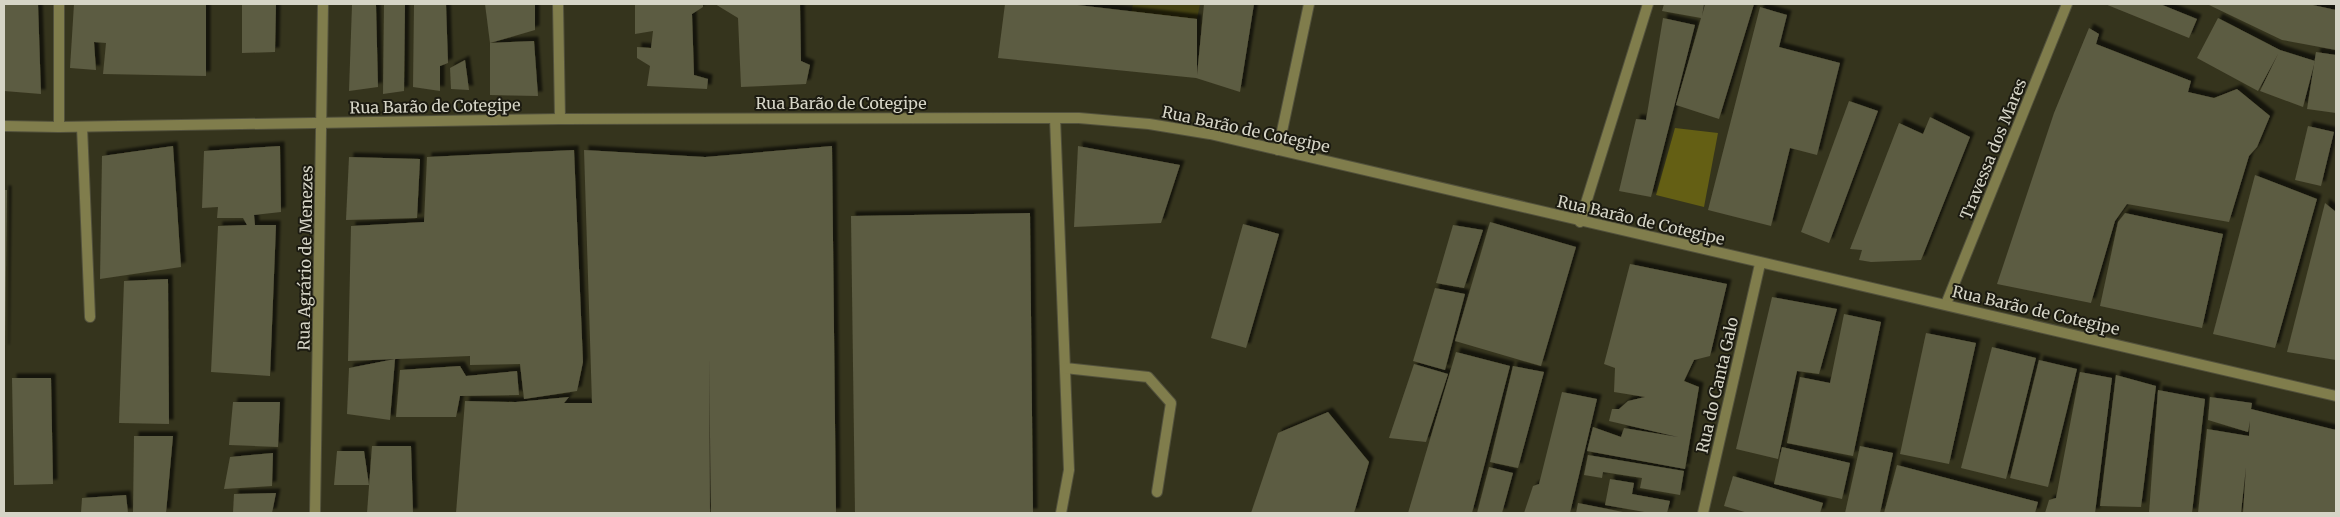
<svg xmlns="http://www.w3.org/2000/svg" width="2340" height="517" font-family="Merriweather,serif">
<defs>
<filter id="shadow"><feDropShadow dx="4.5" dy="-4.5" stdDeviation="1" flood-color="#0009"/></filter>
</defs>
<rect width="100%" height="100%" fill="#35341d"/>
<path fill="#454211" d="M1133 4H1200L1197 19 1131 13Z"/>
<path fill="#645f14" d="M1675 128 1718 133 1704 207 1656 195Z"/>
<g fill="#5c5b42" filter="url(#shadow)">
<path d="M4 4H38L41 94 4 91Z"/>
<path d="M74 4H206V76L103 74 106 43 94 42 96 70 70 68Z"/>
<path d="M242 4H276L275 52 242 53Z"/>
<path d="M384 4H405L404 91 383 94Z"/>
<path d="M414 4H446L448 63 440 66V91L413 87Z"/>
<path d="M485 4H535V30L490 43Z"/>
<path d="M635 4H703V7L692 14 694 75 708 79 707 89 647 86 650 66 637 58V47L651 48 653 31 635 34Z"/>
<path d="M715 4H800L801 61 810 65 806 84 741 87 738 18Z"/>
<path d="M1005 4H1069L1197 19V75L1204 4H1254L1240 92 1196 78 998 58Z"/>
<path d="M1664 4H1704L1702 16 1705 4H1754L1719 119 1676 105 1701 18 1662 11Z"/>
<path d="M2105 4H2160L2197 19 2189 38Z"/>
<path d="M2207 4H2308L2336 10V50L2282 40Z"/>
<path d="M352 5H376L378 87 349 91Z"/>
<path d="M1760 7 1787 15 1779 47 1840 63 1817 155 1790 148 1771 226 1708 210Z"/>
<path d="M1663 18 1695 25 1651 197 1619 191 1636 119 1646 120Z"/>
<path d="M2218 18 2280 50 2315 61 2303 107 2260 91 2278 54 2258 91 2197 58Z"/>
<path d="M2089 28 2099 34 2096 44 2191 81 2188 92 2214 98 2237 89 2270 116 2257 147 2249 156 2229 222 2127 204 2115 221 2091 303 1997 284 2054 113Z"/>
<path d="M534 41 538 96 490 95V43Z"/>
<path d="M2316 52 2336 55V113L2307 109Z"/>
<path d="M465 60 469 90 451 89 450 68Z"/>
<path d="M1849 101 1878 111 1829 243 1801 232Z"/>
<path d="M1930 117 1970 137 1921 260 1871 262 1859 260 1862 250 1850 249 1899 123 1923 134Z"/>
<path d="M2308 126 2334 132 2321 186 2295 180Z"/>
<path d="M173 146 181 267 100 279 102 156Z"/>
<path d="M280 146 281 212 254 215 255 225H276L270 376 211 372 218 226 247 225 243 218H217L218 207 202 208 204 151Z"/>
<path d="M832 146 836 513H711L709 358 710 513H456L465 401 516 402 569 397 564 403H592L584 150 705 157Z"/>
<path d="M1078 146 1180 165 1161 223 1074 227Z"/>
<path d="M574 150 583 362 577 391 524 399 520 364 470 365V356L348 361 351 226 424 222 427 157Z"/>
<path d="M349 157 420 159 417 218 346 220Z"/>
<path d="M2255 175 2317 199 2275 348 2213 334Z"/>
<path d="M4 190H7L5 349H4Z"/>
<path d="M2325 203 2336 212V360L2287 352Z"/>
<path d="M1030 213 1033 513H855L851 216Z"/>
<path d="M2125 213 2223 234 2202 328 2100 306 2118 222Z"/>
<path d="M1490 222 1576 247 1541 366 1455 341Z"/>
<path d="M1243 224 1279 234 1246 348 1211 338Z"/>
<path d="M1453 225 1483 230 1464 288 1436 283Z"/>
<path d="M1630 264 1727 284 1710 356 1694 360 1684 381 1699 387 1685 469 1587 451 1593 427 1621 437 1624 428 1678 437 1609 421 1612 409H1619L1628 401 1645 397 1614 392 1615 368 1604 364Z"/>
<path d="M168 279 169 424 119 423 124 281Z"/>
<path d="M1435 288 1465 294 1445 370 1413 361Z"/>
<path d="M1772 297 1837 309 1819 374 1797 371 1778 459 1736 449Z"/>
<path d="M1844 314 1881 322 1853 456 1787 443 1800 377 1830 383Z"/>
<path d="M1926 333 1976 343 1949 464 1900 454Z"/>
<path d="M1992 347 2036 358 2006 479 1961 468Z"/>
<path d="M1456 352 1510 366 1472 513H1408Z"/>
<path d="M395 359 390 420 347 414 349 368Z"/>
<path d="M2039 360 2077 369 2048 487 2010 478Z"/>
<path d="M1414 364 1448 374 1426 442 1389 438Z"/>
<path d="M460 366 466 376 517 371 519 395 460 396 456 417H396L400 370Z"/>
<path d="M1513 366 1544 372 1518 468 1490 462Z"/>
<path d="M2080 372 2112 378 2095 513H2045L2049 500 2056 498Z"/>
<path d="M2116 375 2156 386 2141 507 2100 506Z"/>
<path d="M12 378H51L53 484 14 485Z"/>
<path d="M2158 390 2205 399 2192 513H2149Z"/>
<path d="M1562 392 1597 399 1570 513H1524L1533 486 1539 484Z"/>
<path d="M2210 397 2252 403 2251 409 2336 430V513H2243L2246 467 2241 513H2198L2207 429 2249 436 2250 421 2248 432 2208 420Z"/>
<path d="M233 402H280L278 447 229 445Z"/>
<path d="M1328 412 1369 462 1354 513H1251L1278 433Z"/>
<path d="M134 436H173L166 513H133Z"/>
<path d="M372 446H411L413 513H367Z"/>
<path d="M1860 446 1893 453 1880 513H1845Z"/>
<path d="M1782 447 1850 463 1842 499 1774 484Z"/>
<path d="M337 451H364L369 485H334Z"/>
<path d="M273 453 272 486 224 489 230 457Z"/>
<path d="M1588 455 1684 471 1680 495 1640 488 1642 478 1603 472 1602 478 1584 475Z"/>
<path d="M1897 465 2038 502 2035 513H1884Z"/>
<path d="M1489 467 1513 473 1502 513H1477Z"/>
<path d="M1733 476 1823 503 1820 513H1748L1724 506Z"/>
<path d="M1610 479 1634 483 1632 494 1670 501 1667 513H1650L1605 505Z"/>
<path d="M276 493 272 513H233L234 494Z"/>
<path d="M126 495 128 513H81L82 498Z"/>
<path d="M1578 503 1623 512V513H1576Z"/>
</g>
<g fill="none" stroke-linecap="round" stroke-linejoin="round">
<g stroke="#52513c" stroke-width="12">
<g id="service">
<path d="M558 4 560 119"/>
<path d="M1055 118 1069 470 1061 513"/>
<path d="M82 127 90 317"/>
<path d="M1580 222 1648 4"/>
<path d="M1065 368 1148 377 1171 403 1157 492"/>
</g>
</g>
<g stroke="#52513c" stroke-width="12">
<g id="minor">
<path d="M59 4V127"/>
<path d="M1278 150 1309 4"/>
<path d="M1946 304 2067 4"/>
<path d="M315 513 323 4"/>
<path d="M1703 513 1760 264"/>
</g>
</g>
<g stroke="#52513c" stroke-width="12">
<path id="tertiary" d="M4 126 59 127 560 119 1079 118 1149 124 1210 134 2336 396"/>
</g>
<use href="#service" stroke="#807d4c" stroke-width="10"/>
<use href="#minor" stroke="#807d4c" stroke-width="10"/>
<use href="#tertiary" stroke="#807d4c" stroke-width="10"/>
</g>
<g text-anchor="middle" stroke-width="4" stroke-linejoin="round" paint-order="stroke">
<g font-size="16" fill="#d6d5c7" stroke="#1c1b11">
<text x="841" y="109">Rua Barão de Cotegipe</text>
<text transform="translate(435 106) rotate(-1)" y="6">Rua Barão de Cotegipe</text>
<text transform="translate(1246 129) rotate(12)" y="6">Rua Barão de Cotegipe</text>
<text transform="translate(1993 149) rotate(-68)" y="6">Travessa dos Mares</text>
<text transform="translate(1641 220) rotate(13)" y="6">Rua Barão de Cotegipe</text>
<text transform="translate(305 258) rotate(-89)" y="6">Rua Agrário de Menezes</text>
<text transform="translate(2036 310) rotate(13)" y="6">Rua Barão de Cotegipe</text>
<text transform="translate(1717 385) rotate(-77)" y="6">Rua do Canta Galo</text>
</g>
</g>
<rect width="2340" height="517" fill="none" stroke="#d6d5c7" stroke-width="10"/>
</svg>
